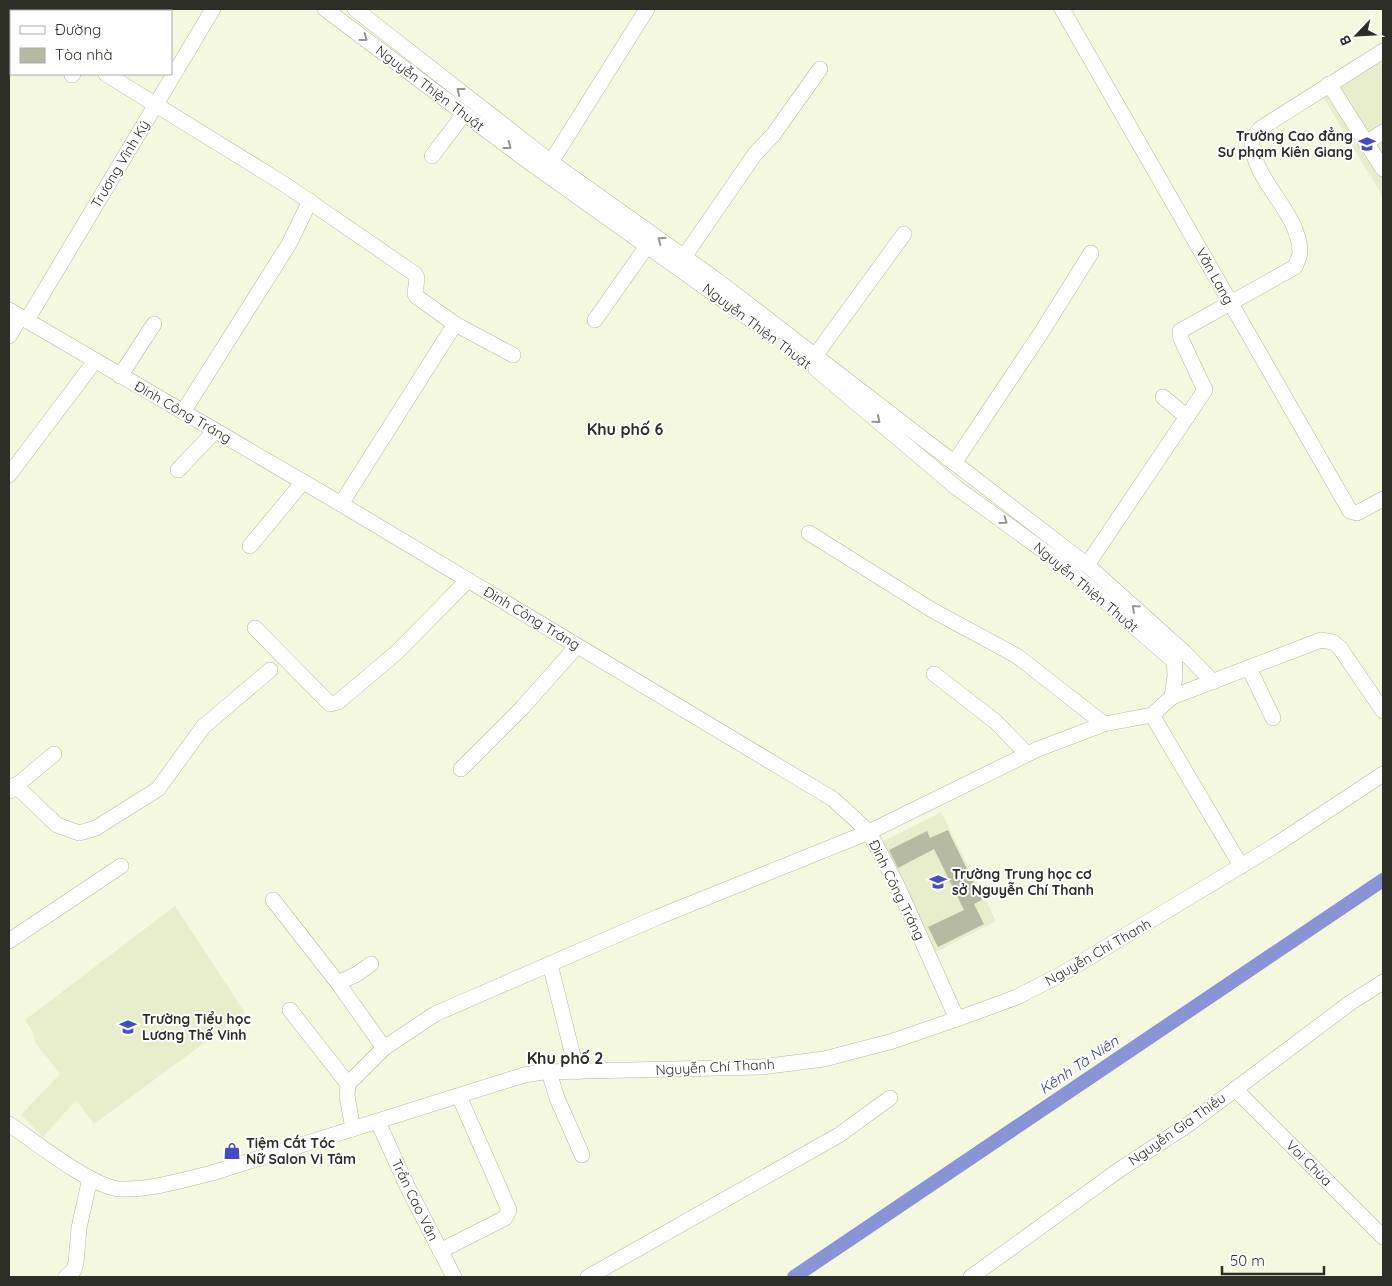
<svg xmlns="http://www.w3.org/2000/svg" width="1392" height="1286" font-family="Quicksand,sans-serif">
<rect width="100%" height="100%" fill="#f4f8de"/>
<g fill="#e8eecc">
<path d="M1383 51V197L1320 92Z"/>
<path d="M941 812 996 921 936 952 880 843Z"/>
<path d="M175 906 245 1013 94 1124 76 1100 43 1137 21 1115 60 1074 35 1042 34 1034 25 1020Z"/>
</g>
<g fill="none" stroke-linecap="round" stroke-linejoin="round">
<path stroke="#8894d5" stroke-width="14" d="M794 1277 1383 880"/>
</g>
<path fill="#b6baa2" d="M948 830 982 900 974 904 984 924 938 947 928 927 964 910 934 849 898 868 889 850 927 831 930 838Z"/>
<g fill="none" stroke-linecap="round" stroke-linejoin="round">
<g stroke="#b4b8a0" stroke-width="16">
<g id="minor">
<path d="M325 9 522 157 772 335"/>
<path d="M355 9 551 162 718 281 1087 565 1184 652 1213 682"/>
<path d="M1062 9 1350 511 1357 513 1383 499"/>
<path d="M9 32 11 33"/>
<path d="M106 74 284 184 415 274 417 278 415 294 417 297 455 324 341 504"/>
<path d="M72 75 73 74"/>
<path d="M1329 84 1383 169"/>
<path d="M1366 143 1383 132"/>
<path d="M432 156 464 114"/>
<path d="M551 162 647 9"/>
<path d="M679 264 755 154 773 135 820 69"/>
<path d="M9 310 341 504 833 799 869 832 897 885 957 1019"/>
<path d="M27 320 213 9"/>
<path d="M595 320 647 246"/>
<path d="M455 324 513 355"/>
<path d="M9 336 21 317"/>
<path d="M815 356 904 234"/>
<path d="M816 369 957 488 1066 567 1175 662"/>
<path d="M120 376 154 324"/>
<path d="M1163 397 1187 417"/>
<path d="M183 412 289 244 310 201"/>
<path d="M954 463 1041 333 1091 253"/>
<path d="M178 470 215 431"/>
<path d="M9 475 95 361"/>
<path d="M809 533 932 610 1017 656 1104 724"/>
<path d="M250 546 303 482"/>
<path d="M1087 565 1205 390 1181 339 1180 331 1295 267C1297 262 1300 256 1300 252 1299 212 1256 184 1252 145 1251 138 1257 133 1261 128L1383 51"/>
<path d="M255 628 330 704 338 702 396 653 468 580"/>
<path d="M1249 668 1273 718"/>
<path d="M934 674 996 722 1027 754"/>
<path d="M1172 697 1175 676 1174 652"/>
<path d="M1152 715 1241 866"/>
<path d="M461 769 522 708 577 646"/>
<path d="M15 785 57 825 79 833 96 828 158 789 203 727 270 670"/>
<path d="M10 791 54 754"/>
<path d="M273 900 338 983 384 1048"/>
<path d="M9 941 121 866"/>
<path d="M550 964 577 1072"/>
<path d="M338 983 357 974 371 964"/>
<path d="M290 1010 348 1084"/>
<path d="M549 1072 557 1098 582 1155"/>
<path d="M1235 1089 1383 1237"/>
<path d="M378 1122 409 1190 454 1277"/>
<path d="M9 1124C34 1141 94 1189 121 1189 152 1190 183 1180 212 1173L524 1075 543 1072 761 1067 824 1059 893 1041 957 1019 1017 997 1060 975 1274 846 1383 774"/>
<path d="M353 1129 347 1096 348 1084 384 1048 435 1014 658 917 869 832 1038 749 1104 724 1152 715 1172 697 1321 640 1333 642 1340 648 1383 711"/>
<path d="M440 1251 505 1218 509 1210 459 1096"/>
<path d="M66 1277 74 1270 76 1263 79 1228 90 1178"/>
<path d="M588 1277 839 1135 890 1098"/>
<path d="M971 1277 1119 1170 1189 1124 1350 1003 1383 982"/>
</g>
</g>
<use href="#minor" stroke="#fff" stroke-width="15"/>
</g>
<defs><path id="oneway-chevron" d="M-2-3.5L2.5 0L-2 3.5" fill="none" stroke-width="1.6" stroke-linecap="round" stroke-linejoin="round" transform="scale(1.25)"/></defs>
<g stroke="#969692">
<use href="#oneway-chevron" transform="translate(364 38) rotate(37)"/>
<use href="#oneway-chevron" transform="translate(460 91) rotate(-142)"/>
<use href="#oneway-chevron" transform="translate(508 146) rotate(37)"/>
<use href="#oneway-chevron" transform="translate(661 240) rotate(-144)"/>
<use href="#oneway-chevron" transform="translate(877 420) rotate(40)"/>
<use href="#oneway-chevron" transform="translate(1004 521) rotate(36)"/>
<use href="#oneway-chevron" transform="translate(1135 608) rotate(-138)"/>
</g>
<defs>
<g id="university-bare" transform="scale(1.35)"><path d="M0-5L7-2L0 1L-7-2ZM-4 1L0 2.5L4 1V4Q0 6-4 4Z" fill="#464cc1" stroke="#fff" stroke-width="2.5" paint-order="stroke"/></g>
<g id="school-bare" transform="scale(1.35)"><path d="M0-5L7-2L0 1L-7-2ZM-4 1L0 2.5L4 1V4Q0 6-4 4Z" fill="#464cc1" stroke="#fff" stroke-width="2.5" paint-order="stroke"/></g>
<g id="shop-bare" transform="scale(1.35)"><path d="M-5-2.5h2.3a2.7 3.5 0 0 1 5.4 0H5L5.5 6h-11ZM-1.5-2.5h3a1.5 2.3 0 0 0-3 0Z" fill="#464cc1" stroke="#fff" stroke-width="2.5" paint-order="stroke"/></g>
</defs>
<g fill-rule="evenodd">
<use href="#university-bare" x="1367" y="144"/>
<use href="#school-bare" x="938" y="882"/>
<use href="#school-bare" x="128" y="1027"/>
<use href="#shop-bare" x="232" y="1151"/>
</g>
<g text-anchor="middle" stroke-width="4" stroke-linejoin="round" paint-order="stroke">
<g font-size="14" fill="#2d2e25" stroke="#fff">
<text transform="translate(430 88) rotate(37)" y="5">Nguyễn Thiện Thuật</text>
<text transform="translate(120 164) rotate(-59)" y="5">Trương Vĩnh Ký</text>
<text transform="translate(1215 276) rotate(61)" y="5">Văn Lang</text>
<text transform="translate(757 326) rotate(37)" y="5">Nguyễn Thiện Thuật</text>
<text transform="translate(183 412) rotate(30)" y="5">Đinh Công Tráng</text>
<text transform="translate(1086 587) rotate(40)" y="5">Nguyễn Thiện Thuật</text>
<text transform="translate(532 618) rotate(31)" y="5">Đinh Công Tráng</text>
<text transform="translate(897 890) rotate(64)" y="5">Đinh Công Tráng</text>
<text transform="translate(1098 952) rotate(-30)" y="5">Nguyễn Chí Thanh</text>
<text transform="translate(715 1067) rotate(-3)" y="5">Nguyễn Chí Thanh</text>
<text transform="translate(1177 1129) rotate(-35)" y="5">Nguyễn Gia Thiều</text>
<text transform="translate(1309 1163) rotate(45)" y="5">Voi Chùa</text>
<text transform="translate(415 1200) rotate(64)" y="5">Trần Cao Vân</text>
</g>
<g font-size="14" font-weight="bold" fill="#2d2e25" stroke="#fff" text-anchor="start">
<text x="1353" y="141" text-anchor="end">Trường Cao đẳng<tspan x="1353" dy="16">Sư phạm Kiên Giang</tspan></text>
<text x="952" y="879">Trường Trung học cơ<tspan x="952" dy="16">sở Nguyễn Chí Thanh</tspan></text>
<text x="142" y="1024">Trường Tiểu học<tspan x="142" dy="16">Lương Thế Vinh</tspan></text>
<text x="246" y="1148">Tiệm Cắt Tóc<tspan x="246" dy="16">Nữ Salon Vi Tâm</tspan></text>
</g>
<g font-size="15" font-style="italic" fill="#3a428f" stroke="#fff">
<text transform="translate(1079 1065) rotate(-34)" y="5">Kênh Tà Niên</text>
</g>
<g font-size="16" font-weight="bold" fill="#2d2e25" stroke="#fff">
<text x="625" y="435">Khu phố 6</text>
<text x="565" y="1064">Khu phố 2</text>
</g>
</g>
<rect width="1392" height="1286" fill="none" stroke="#2d2e25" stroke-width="20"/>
<rect x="10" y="10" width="162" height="65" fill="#ffffff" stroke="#ababa8"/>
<rect x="20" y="26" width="25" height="8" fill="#ffffff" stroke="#ababa8"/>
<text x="55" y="35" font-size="15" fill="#2d2e25">Đường</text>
<rect x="20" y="48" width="25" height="15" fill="#b6baa2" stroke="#ababa8"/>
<text x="55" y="60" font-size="15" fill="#2d2e25">Tòa nhà</text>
<g transform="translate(1357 35) rotate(245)" stroke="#ffffff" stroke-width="4" paint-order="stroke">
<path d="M0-4L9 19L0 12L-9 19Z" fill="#2d2e25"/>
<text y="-8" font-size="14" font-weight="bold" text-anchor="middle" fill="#2d2e25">B</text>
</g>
<path d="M1222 1266v8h102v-8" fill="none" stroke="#2d2e25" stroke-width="2.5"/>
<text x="1230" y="1266" font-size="15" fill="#2d2e25" stroke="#ffffff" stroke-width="4" paint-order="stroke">50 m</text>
</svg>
